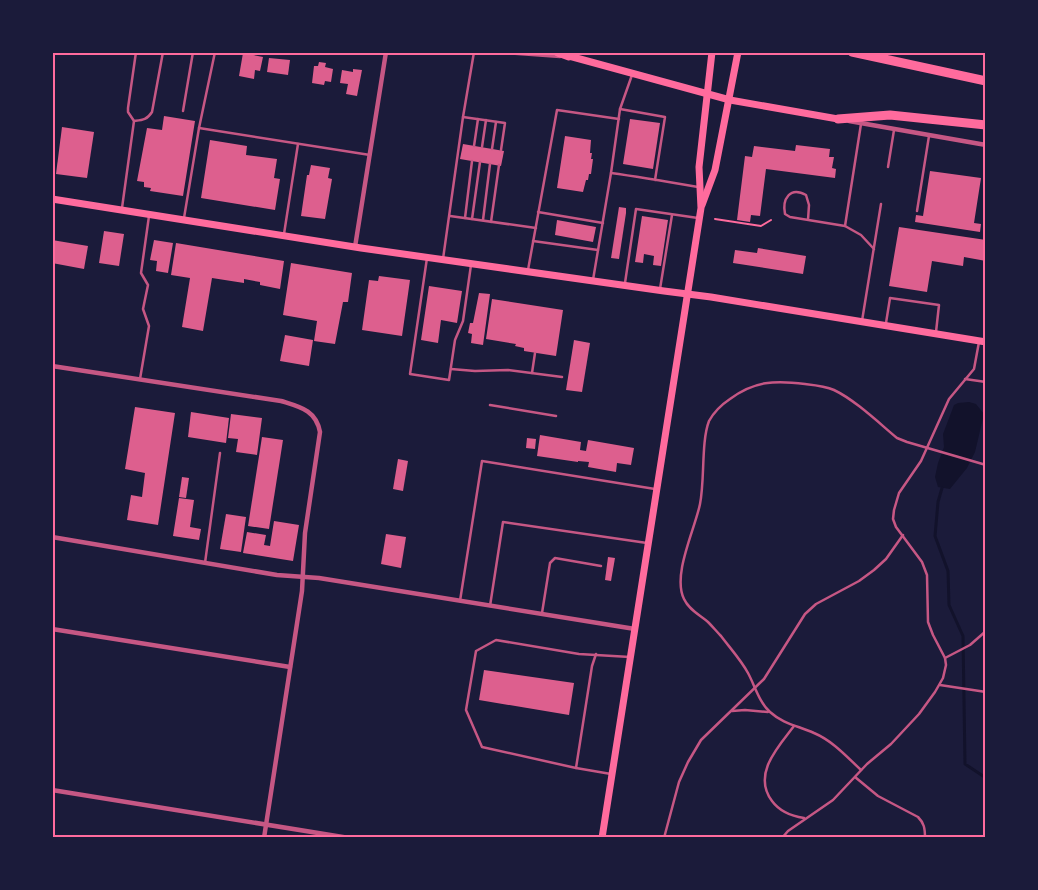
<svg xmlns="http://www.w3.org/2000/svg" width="1038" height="890" font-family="Raleway,sans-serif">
<rect width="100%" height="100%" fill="#1b1b3a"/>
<path fill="#12122b" d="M969 402 976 404 984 414 975 452 967 468 950 489 938 487 935 477 938 463 944 447 943 434 954 405 958 403Z"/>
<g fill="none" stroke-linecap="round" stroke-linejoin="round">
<path stroke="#12122b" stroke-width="3" d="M942 488 938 502 935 536 948 571 949 605 963 636 965 764 986 778"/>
</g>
<g fill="#dd5f8e">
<path d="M243 53 263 57 260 71 255 70 254 79 239 76Z"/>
<path d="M269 58 290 60 288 75 267 72Z"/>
<path d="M319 62 326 63 325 67 333 69 331 82 325 81 324 85 312 83 314 66H318Z"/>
<path d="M353 69 362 70 357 96 346 94 348 84 340 83 342 70 353 72Z"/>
<path d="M164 116 195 121 183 196 150 191 151 188 144 187V182L137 181 147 128 162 130Z"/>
<path d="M630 119 660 123 653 169 623 164Z"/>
<path d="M62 127 94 132 87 178 56 174Z"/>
<path d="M565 136 591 140 590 153H592L591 159H593L591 174H589L588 180H586L583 192 557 188Z"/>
<path d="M210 140 247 146 246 155 277 159 274 178 280 179 275 210 201 198Z"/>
<path d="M463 144 504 151 501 166 460 159Z"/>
<path d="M796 145 830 149 829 157H834L832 168 836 169 835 178 766 169 760 216 751 215 750 222 737 220 745 156 752 157 754 146 795 151Z"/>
<path d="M311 165 330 168 328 178 332 179 325 219 301 216 307 175H309Z"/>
<path d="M930 171 981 178 974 223 981 224 980 232 915 222 916 215 923 216Z"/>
<path d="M619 207 626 208V213L619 259 611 258Z"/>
<path d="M642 216 668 220 661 266 653 265 654 256 644 254 643 263 635 262Z"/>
<path d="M557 220 596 227 593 242 555 235Z"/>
<path d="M899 227 986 240V261L964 257 963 266 932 261 927 292 889 286Z"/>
<path d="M104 231 124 234 119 266 99 263Z"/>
<path d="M52 240 88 246 84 269 52 263Z"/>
<path d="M154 240 173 243 168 273 156 271 157 261 150 260Z"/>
<path d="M176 243 284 261 280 289 260 285V282L244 279V283L212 278 203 331 182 327 190 278 171 275Z"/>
<path d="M758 248 806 256 803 274 733 263 735 250 757 253Z"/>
<path d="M291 263 352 273 348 302H343L335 344 314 341 317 321 283 315Z"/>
<path d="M379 276 410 280 402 336 362 330 369 280 378 281Z"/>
<path d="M429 286 462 291 457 323 441 320 438 343 421 340Z"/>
<path d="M479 293 490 294 483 345 471 343 472 334 468 333 470 323H473Z"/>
<path d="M492 299 563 310 556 356 524 351V348L515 346 516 344 486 339Z"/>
<path d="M285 335 313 340 309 366 280 361Z"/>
<path d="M574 340 590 343 582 392 566 390Z"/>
<path d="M135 407 175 413 158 525 127 520 131 495 142 497 145 473 125 469Z"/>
<path d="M191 412 229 418 226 443 188 437Z"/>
<path d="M231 414 262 418 257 455 236 452 238 439 228 438Z"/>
<path d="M540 435 581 442 580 450 586 451 588 440 634 448 631 465 617 463 616 472 588 467 589 462 578 461V462L537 456Z"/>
<path d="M262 437 283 440 269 529 248 526Z"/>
<path d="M527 438 536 439 535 449 526 448Z"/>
<path d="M398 459 408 461 403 491 393 489Z"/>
<path d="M182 477 189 478 186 498 179 497Z"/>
<path d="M179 498 194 500 190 527 201 529 199 540 173 536Z"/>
<path d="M226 514 246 517 241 552 220 549Z"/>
<path d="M274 521 299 525 293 561 243 553 247 532 266 535 264 545 270 546Z"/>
<path d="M386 534 406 537 401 568 381 564Z"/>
<path d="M608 557 615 558 611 581 605 580Z"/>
<path d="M484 670 574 683 569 715 479 700Z"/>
</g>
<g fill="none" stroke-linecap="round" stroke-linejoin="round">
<path stroke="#ff6b9d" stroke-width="2" d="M715 219 761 226 771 220"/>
<g stroke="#c65784" stroke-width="2.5">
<path d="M620 109 632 75"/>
<path d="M183 111 193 52"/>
<path d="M463 117 505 123 501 150"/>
<path d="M134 121C142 120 147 120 152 112L163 52"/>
<path d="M199 128 370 155"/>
<path d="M474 146 478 119"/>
<path d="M482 147 486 120"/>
<path d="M492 149 496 122"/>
<path d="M888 167 894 130"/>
<path d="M655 180 665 117 620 109 611 173C640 177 669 182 698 187"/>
<path d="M122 208 134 121 128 112V108L136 52"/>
<path d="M917 211 929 136"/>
<path d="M538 212 603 223"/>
<path d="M450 216 536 228"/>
<path d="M184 218 199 128 215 52"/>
<path d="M465 218 472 161"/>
<path d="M472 219 480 162"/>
<path d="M483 220 490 164"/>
<path d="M808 220 809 205 806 195C790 186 782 199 785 214L790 217 845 226 861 235 874 249"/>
<path d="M491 222 499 165"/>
<path d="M845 226 861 124"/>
<path d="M284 234 298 144"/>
<path d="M533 241 598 250"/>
<path d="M427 258 410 374 449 380 455 340 463 321 471 265"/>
<path d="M443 259 463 117 474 52"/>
<path d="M528 270 557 110 619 119"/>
<path d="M593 280 611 173"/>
<path d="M625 283 636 209 698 218"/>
<path d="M660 289 672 215"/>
<path d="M862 321 881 204"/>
<path d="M886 323 890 298 939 305 936 332"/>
<path d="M451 369 475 371 508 370 562 377"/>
<path d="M532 373 535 353"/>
<path d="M140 379 149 326 143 309 148 285 141 273 149 216"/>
<path d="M965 379 986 382"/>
<path d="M490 405 556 416"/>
<path d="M205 563 220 453"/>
<path d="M460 601 482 461 655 489"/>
<path d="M490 606 503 522 647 543"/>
<path d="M542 613 550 563 555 558 601 566"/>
<path d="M945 658 970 645 986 631"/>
<path d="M940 685 986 692"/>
<path d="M732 711 745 710 768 712"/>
<path d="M794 726C778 747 752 774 772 801 780 812 791 816 804 818"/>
<path d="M576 768 592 666 596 654"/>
<path d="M861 770C847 757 833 741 814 733 799 726 783 724 770 712 759 702 755 686 748 673 741 660 730 648 721 636 717 632 713 627 708 622 700 615 689 610 684 599 672 575 695 529 700 504 705 479 701 442 709 421 714 412 721 405 730 399 754 381 775 380 805 384 814 385 825 386 834 390 855 400 879 423 897 438L907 442 986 465"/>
<path d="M611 774 576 768 482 747 466 710 476 651 496 640 579 654 630 657"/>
<path d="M855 777 878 796 918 817C924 823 925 828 925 838"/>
<path d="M664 838 679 782 688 762 701 740 764 679 805 614 816 604 859 581 874 570 886 559 903 535"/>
<path d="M782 838 788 831 833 800 867 764 891 744 919 714 935 692 943 678 946 665 945 658 933 635 928 622 927 575 922 562 896 527 893 519 894 510 899 493 921 461 949 399 974 369 979 342"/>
</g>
<g stroke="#c65784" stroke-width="4.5">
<path d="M506 52 560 56"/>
<path d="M849 121 986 145"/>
<path d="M355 247 386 52"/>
<path d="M52 366 281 401C300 407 316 410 320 432L305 533 302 591 264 838"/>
<path d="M52 537 277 575 319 578 635 629"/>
<path d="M52 629 290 667"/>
<path d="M52 790 349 838"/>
</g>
<g stroke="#ff6b9d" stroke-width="7">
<path d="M569 56 730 100 838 119"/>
<path d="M52 199 361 248 664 291 711 297 986 342"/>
<path d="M702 205 715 170 738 52"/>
<path d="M602 838 701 208 699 167 712 52"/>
</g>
<g stroke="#ff6b9d" stroke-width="9">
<path d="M558 52 569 56"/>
<path d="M852 52 986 81"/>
<path d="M838 119 890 115 986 125"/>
</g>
</g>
<rect width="1038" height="890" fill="none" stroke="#1b1b3a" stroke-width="108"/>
<rect x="54" y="54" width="930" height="782" fill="none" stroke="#ff6b9d" stroke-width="2"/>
</svg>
